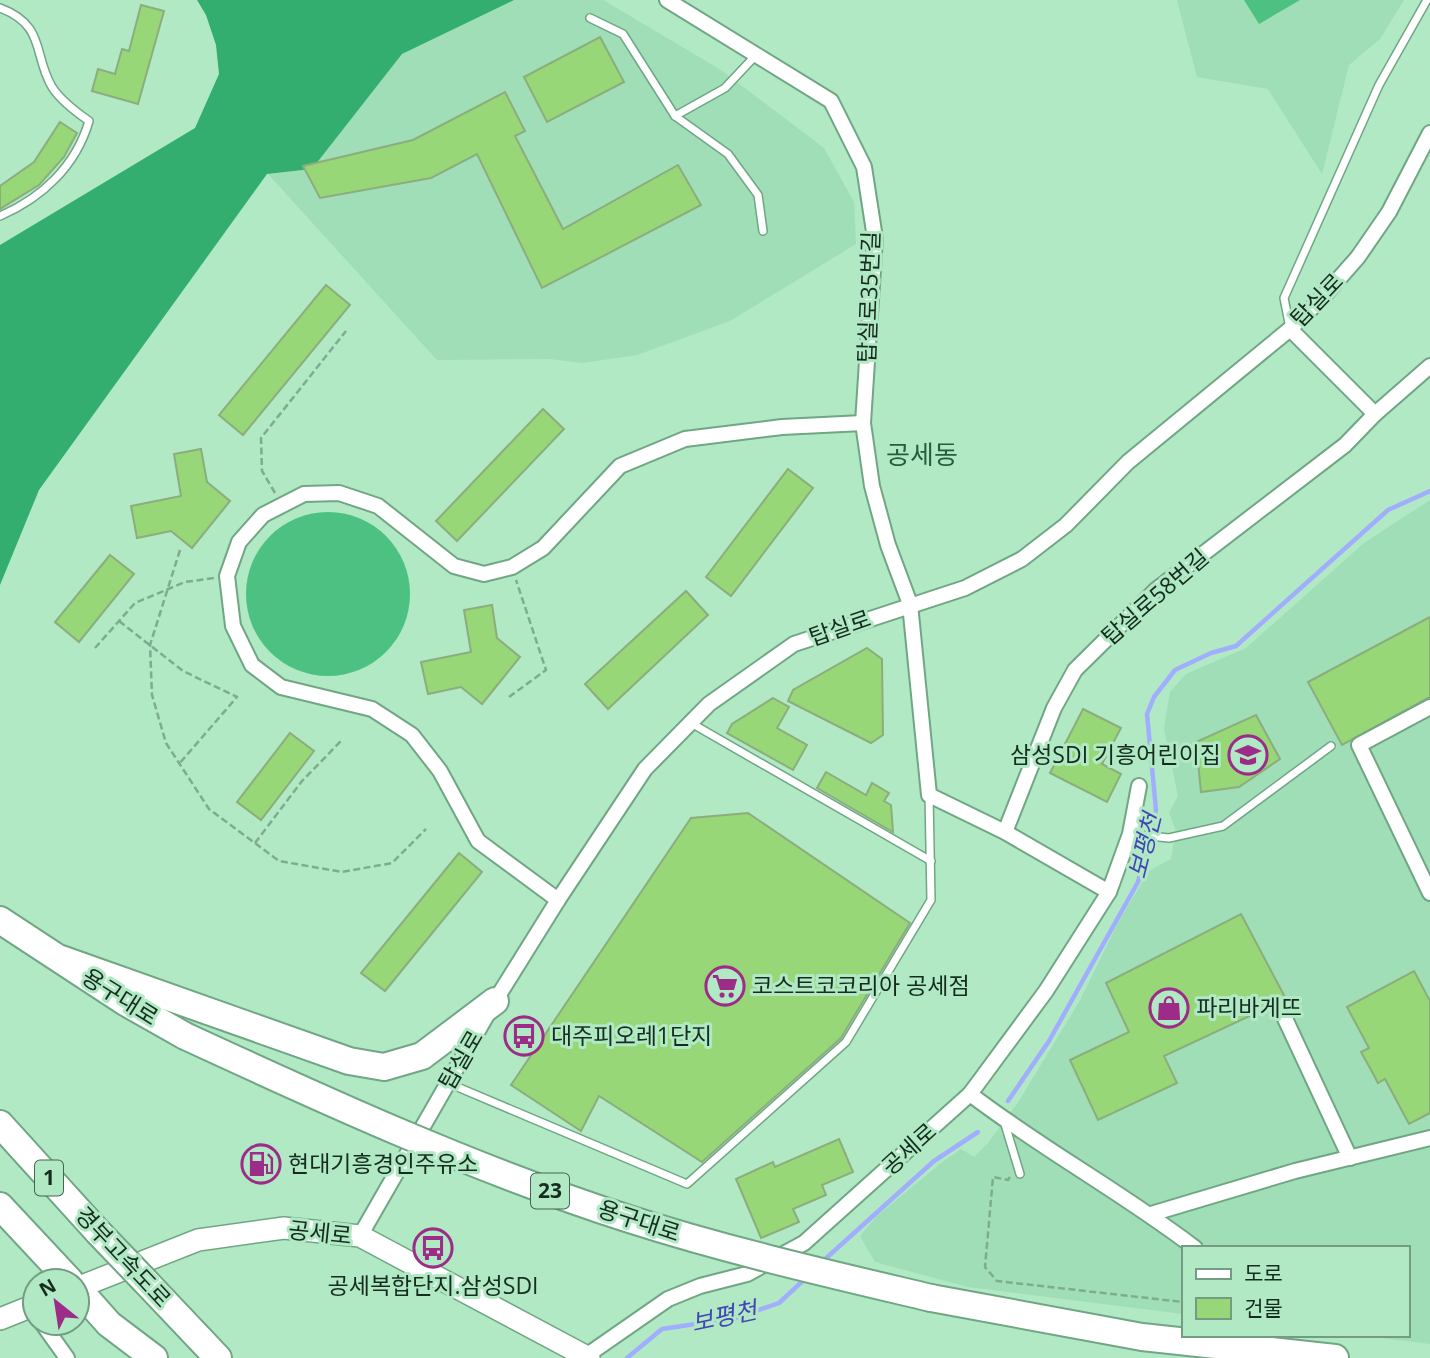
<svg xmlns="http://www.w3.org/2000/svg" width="1430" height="1358" font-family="'Open Sans','Noto Sans KR',sans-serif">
<rect width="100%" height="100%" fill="#b0e9c4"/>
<g fill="#9fdeb6">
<path d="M514 0H603L721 70 824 148 854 202 856 244 730 321 637 355 582 363 550 359 437 360 268 174 312 169 402 54Z"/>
<path d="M1177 0H1404L1380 39 1349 65 1322 174 1268 89 1197 77Z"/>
<path d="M1430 500V1344L1358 1335H1407V1248H1183V1314L968 1287 875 1262 860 1236 876 1217 941 1163 961 1149 974 1157 988 1143 1019 1101 1079 1002 1119 921 1149 871 1171 859 1176 831 1169 813 1178 796 1164 728 1170 692 1186 674 1246 648 1364 543Z"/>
</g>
<g fill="#4dc181">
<path d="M1244 0H1300L1259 24Z"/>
<circle cx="328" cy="594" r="82"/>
</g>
<path fill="#33ae6f" d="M197 0H514L402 54 312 169 267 174 39 490 0 585V245L195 128 219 74 216 45 206 15Z"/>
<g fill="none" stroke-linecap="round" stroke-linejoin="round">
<g stroke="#a1aefe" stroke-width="4.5">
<path d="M1008 1101 1049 1041 1138 882 1156 810 1147 714 1154 697 1175 670 1211 653 1236 646 1388 510 1430 491"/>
<path d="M823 1261 934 1161 978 1132"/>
<path d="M627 1358 662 1329 736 1318 779 1303 807 1277"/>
</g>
</g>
<g fill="#97d777" stroke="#8cad7d" stroke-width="2">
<path d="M141 5 164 11 138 104 92 91 98 69 115 74 122 49 129 51Z"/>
<path d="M600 37 624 82 547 122 524 77Z"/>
<path d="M505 92 525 131 515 136 563 229 678 165 701 205 542 288 477 154 431 178 320 198 303 166 413 140Z"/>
<path d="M60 122 77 133 64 157 39 185 0 209V186L34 162Z"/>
<path d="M326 285 350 305 243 435 219 415Z"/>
<path d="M543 409 564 429 457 541 436 521Z"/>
<path d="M201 449 207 482 230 501 192 548 171 531 137 538 131 506 181 496 174 454Z"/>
<path d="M788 469 813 488 731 596 706 577Z"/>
<path d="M110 555 134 574 79 642 55 622Z"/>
<path d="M686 591 708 615 608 709 585 684Z"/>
<path d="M492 605 497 638 520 657 482 704 461 687 428 694 421 662 471 652 464 610Z"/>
<path d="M1430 617V697L1342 745 1308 682Z"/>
<path d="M867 648 882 659 883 735 871 743 788 701 793 690Z"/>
<path d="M773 698 789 707 777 728 807 745 793 770 727 733 732 724Z"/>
<path d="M1083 709 1121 728 1102 764 1121 774 1107 802 1050 773Z"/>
<path d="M1256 715 1280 759 1239 787 1201 792 1196 742Z"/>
<path d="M290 733 314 751 261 820 237 802Z"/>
<path d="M826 772 866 795 872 783 889 793 884 801 891 805 893 832 817 788Z"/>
<path d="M748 813 910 923 841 1038 702 1162 599 1096 581 1131 511 1085 691 818Z"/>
<path d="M459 853 482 872 385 991 361 973Z"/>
<path d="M1241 914 1286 999 1164 1056 1177 1083 1098 1120 1070 1060 1129 1032 1106 983Z"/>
<path d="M1414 971 1430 1001V1113L1409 1124 1385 1079 1378 1083 1370 1068 1361 1052 1369 1048 1347 1007Z"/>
<path d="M839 1139 853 1172 822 1185 826 1195 793 1209 799 1222 761 1238 736 1179 773 1162 775 1167Z"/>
</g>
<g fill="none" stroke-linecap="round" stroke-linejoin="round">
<g stroke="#70a684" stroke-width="10">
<g id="lane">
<path d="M0 8C46 25 33 55 52 87 61 101 76 112 89 121 76 166 42 198 0 216"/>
<path d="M590 18 623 34 675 116 728 154 758 195 763 231"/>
<path d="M675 116 725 88 757 54"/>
<path d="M1290 328 1284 298 1379 85 1427 0"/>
<path d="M691 723 931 861"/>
<path d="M1130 834 1169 838 1223 826 1331 746"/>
<path d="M448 1083 687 1184 846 1042 931 900 929 795"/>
<path d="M1004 1121 1020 1174"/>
</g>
</g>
<g stroke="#70a684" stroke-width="18">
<g id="street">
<path d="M667 0 831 101 864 167 875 238 863 423 872 486 888 545 910 604 929 795 1005 832 1109 892"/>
<path d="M1290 329 1375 414 1430 366"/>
<path d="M1430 707 1359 745 1430 893"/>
<path d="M1005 832 1054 708 1075 670 1156 590 1345 445 1375 414"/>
<path d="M558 900 478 841 440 771 412 735 372 709 281 687 252 665 233 626 227 576 239 542 263 515 304 494 339 493 378 506 454 566 484 574 512 567 543 548 620 466 685 439 782 427 863 423"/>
<path d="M1281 1010 1350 1158"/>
<path d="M970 1094C1042 1149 1123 1193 1195 1248"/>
<path d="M1151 1214 1295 1171 1430 1138"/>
<path d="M360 1236 495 1001 558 900 645 769 709 704 794 644 965 588 1022 559 1066 525 1128 462 1290 329 1321 299 1358 257 1389 212 1430 133"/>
<path d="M42 1323 67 1358"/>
<path d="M586 1356 668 1299 700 1286 747 1274 804 1243 970 1094 1046 991 1109 892 1130 834 1139 786"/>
</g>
</g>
<g stroke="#70a684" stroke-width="24">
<g id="secondary">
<path d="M77 1288 198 1240 284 1228 360 1236 589 1358"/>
<path d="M0 1319 35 1305"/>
</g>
</g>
<g stroke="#70a684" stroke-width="30">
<g id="highway">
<path d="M0 920 125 1002 185 1036"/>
<path d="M61 959 349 1061 384 1067 422 1056 495 1001"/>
<path d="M0 1124 98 1232"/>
<path d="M0 1206 70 1281"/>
<path d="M145 1281 218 1358"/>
<path d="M77 1288 109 1324 154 1358"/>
<path d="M931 1298 1142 1337 1335 1358"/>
</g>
</g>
<g stroke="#7eac8f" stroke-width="2.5" stroke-dasharray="7 3.5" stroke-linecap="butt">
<path d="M275 493 262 471 261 438 346 331"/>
<path d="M180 550 150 645 152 695 166 743 209 809 279 861 342 872 392 863 426 829"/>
<path d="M119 621 183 671 237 697 179 764"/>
<path d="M95 648 135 603 185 582 214 578"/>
<path d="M509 697 546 670 516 580"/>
<path d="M255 843 302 781 341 741"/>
<path d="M1010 1177 1008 1180 993 1177 985 1267 997 1281 1183 1302"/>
</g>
<use href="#lane" stroke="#fff" stroke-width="7"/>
<use href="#street" stroke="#fff" stroke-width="14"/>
<use href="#secondary" stroke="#fff" stroke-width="21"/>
<use href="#highway" stroke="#fff" stroke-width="26"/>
<g stroke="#70a684" stroke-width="30" stroke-linecap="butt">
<g id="highway-bridge">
<path d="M185 1036C330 1103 477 1170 629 1219 729 1251 830 1274 931 1298"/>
<path d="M98 1232 145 1281"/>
</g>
</g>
<use href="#highway-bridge" stroke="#fff" stroke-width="26"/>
</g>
<defs>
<g id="school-ring" transform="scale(2.0125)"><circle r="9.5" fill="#b0e9c4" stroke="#9d2b88" stroke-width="1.5"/><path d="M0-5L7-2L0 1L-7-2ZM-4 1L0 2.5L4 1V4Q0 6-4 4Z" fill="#9d2b88"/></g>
<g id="supermarket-ring" transform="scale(2.0125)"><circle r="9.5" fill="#b0e9c4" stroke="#9d2b88" stroke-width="1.5"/><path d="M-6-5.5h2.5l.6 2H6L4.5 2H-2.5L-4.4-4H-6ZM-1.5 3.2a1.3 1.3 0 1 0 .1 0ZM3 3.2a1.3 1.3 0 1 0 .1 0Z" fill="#9d2b88"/></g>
<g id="shop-ring" transform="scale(2.0125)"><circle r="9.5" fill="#b0e9c4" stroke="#9d2b88" stroke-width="1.5"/><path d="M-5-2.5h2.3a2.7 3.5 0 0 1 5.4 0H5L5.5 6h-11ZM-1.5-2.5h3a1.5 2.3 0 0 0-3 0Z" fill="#9d2b88"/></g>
<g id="bus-ring" transform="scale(2.0125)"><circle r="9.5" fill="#b0e9c4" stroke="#9d2b88" stroke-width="1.5"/><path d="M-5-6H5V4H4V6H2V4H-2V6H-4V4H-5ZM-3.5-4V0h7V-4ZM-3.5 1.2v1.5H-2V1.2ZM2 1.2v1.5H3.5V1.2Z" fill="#9d2b88"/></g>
<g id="fuel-ring" transform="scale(2.0125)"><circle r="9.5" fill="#b0e9c4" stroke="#9d2b88" stroke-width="1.5"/><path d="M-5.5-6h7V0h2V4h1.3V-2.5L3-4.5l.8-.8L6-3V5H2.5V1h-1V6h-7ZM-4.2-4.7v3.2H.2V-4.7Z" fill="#9d2b88"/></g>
</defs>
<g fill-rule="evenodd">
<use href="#school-ring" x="1248" y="755"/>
<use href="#supermarket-ring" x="725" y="986"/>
<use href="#shop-ring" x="1169" y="1008"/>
<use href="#bus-ring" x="524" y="1036"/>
<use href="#fuel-ring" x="261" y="1164"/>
<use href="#bus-ring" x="433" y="1248"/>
</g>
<g text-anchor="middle" stroke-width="6" stroke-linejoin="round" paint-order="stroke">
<g fill="#b0e9c4" stroke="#446550" stroke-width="2">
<rect x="35" y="1160.5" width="28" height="35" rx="5"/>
<rect x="531" y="1173.5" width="38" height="35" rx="5"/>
</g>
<g font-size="21" font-weight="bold" fill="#162c1f">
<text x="49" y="1185">1</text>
<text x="550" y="1198">23</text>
</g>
<g font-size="23" fill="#162c1f" stroke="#b0e9c4">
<text transform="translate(869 297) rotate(-88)" y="8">탑실로35번길</text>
<text transform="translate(1317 300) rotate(-46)" y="8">탑실로</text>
<text transform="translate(1155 597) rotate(-41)" y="8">탑실로58번길</text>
<text transform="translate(840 628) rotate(-19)" y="8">탑실로</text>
<text transform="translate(120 997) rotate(32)" y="8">용구대로</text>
<text transform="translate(461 1060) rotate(-60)" y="8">탑실로</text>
<text transform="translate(909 1149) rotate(-42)" y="8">공세로</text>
<text transform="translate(639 1221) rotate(18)" y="8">용구대로</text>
<text transform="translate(320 1233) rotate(6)" y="8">공세로</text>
<text transform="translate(123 1257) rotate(47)" y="8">경부고속도로</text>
</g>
<g font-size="23" fill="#162c1f" stroke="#b0e9c4" text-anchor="start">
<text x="1221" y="763" text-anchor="end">삼성SDI 기흥어린이집</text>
<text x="752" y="994">코스트코코리아 공세점</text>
<text x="1196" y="1016">파리바게뜨</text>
<text x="551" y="1044">대주피오레1단지</text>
<text x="288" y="1172">현대기흥경인주유소</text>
<text x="433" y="1294" text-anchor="middle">공세복합단지.삼성SDI</text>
</g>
<g font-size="24" font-style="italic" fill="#4345b5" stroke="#b0e9c4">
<text transform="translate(1145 846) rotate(-76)" y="8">보평천</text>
<text transform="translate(724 1317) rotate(-12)" y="8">보평천</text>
</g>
<g font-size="26" fill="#265c3d" stroke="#b0e9c4">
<text x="922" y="464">공세동</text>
</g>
</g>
<rect x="1182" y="1246" width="228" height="91" fill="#b0e9c4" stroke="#729d82" stroke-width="2"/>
<rect x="1196" y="1269" width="35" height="10" fill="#ffffff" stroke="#729d82" stroke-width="2"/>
<text x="1244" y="1281" font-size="21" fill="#162c1f">도로</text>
<rect x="1196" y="1298" width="35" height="21" fill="#97d777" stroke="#729d82" stroke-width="2"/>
<text x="1244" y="1316" font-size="21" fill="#162c1f">건물</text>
<g transform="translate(56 1302) rotate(330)"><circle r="33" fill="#b0e9c4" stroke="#729d82" stroke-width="2"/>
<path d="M0-5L12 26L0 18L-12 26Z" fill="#9d2b88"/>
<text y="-10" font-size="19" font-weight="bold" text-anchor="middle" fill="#162c1f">N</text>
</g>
</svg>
